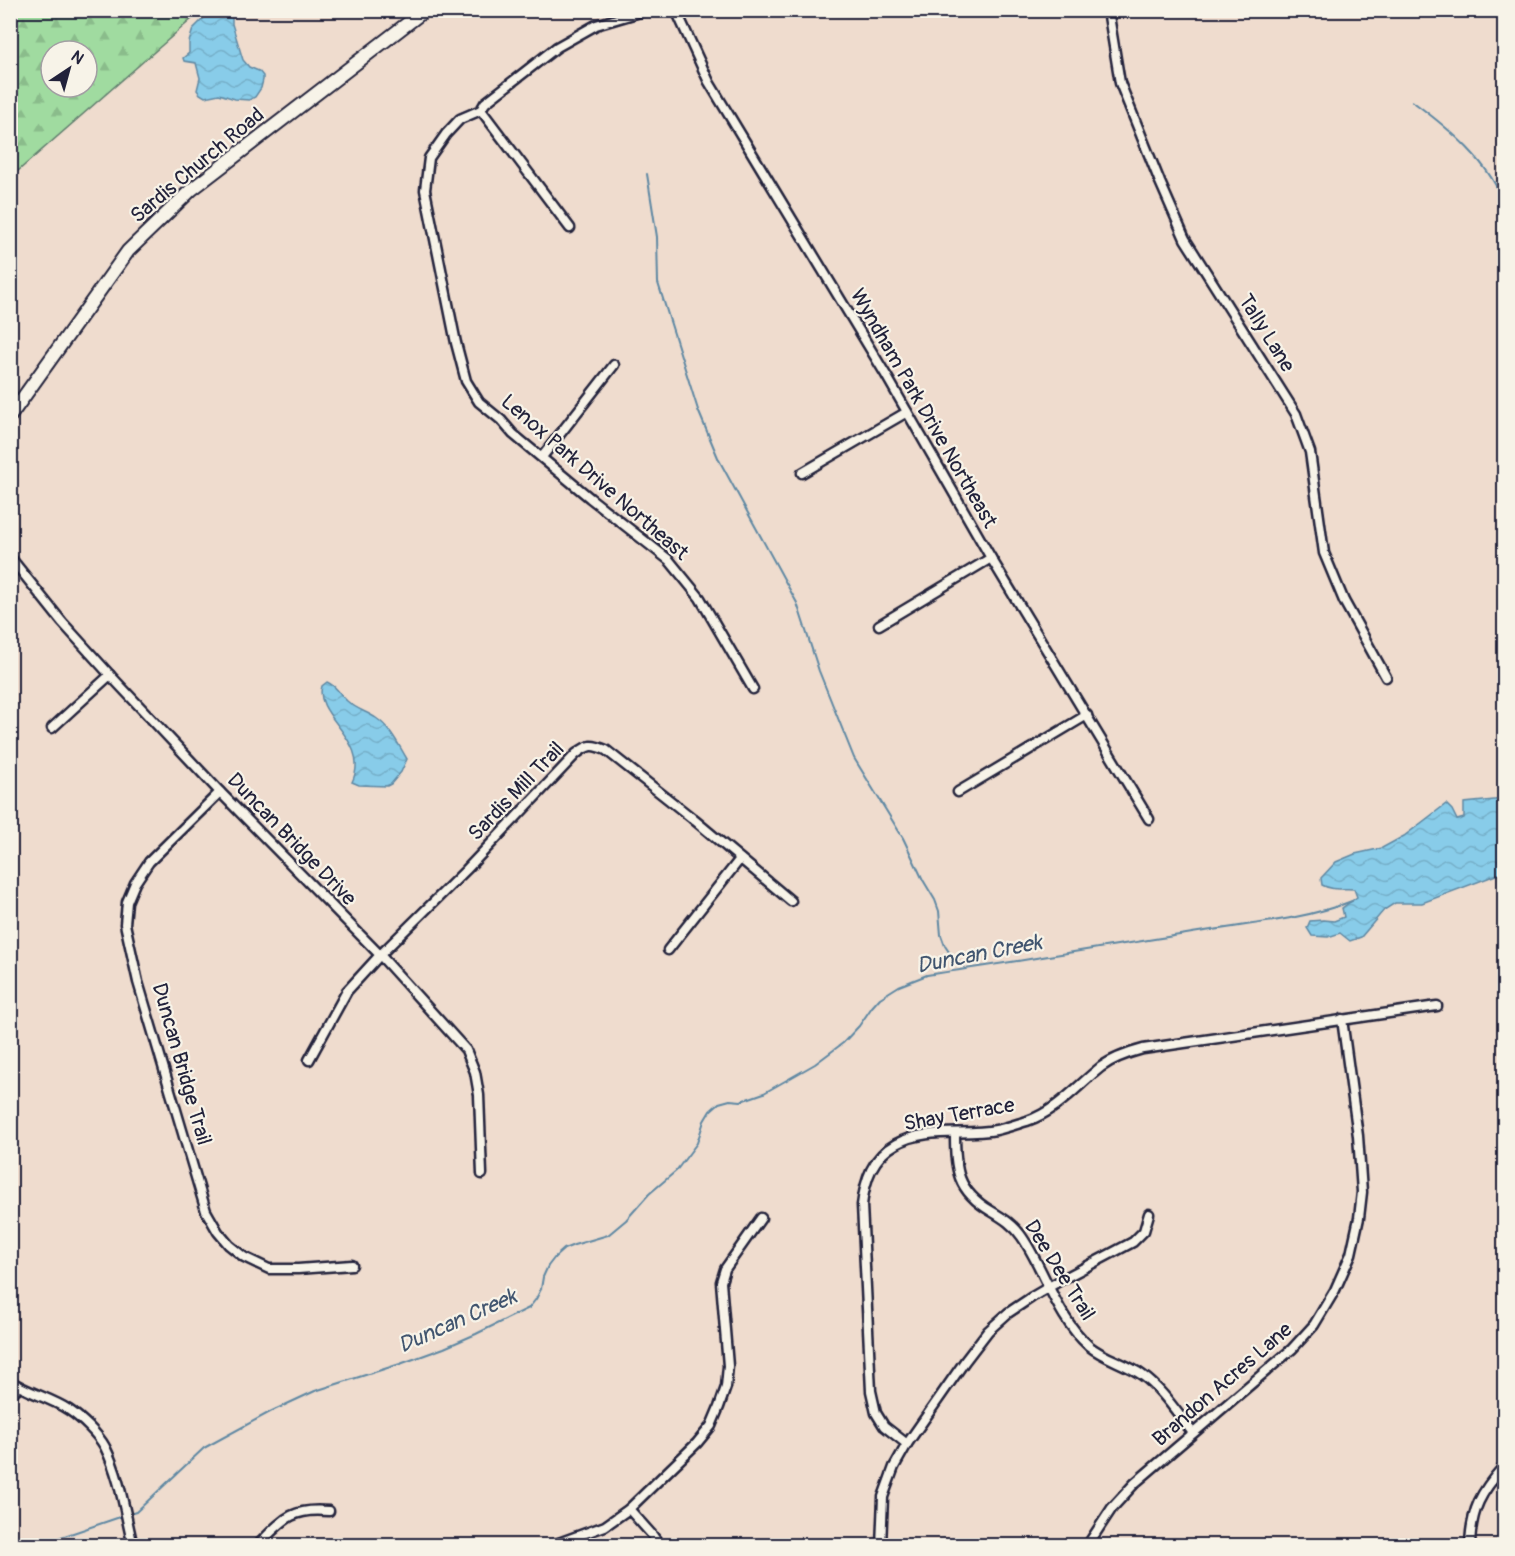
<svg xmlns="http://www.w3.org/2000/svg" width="1515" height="1556" font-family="Pangolin,sans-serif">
<defs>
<pattern id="forest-firs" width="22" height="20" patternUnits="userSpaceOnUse" patternTransform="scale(1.5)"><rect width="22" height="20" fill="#a0dba0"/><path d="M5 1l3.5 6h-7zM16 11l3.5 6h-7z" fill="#8abc8b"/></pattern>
<pattern id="water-waves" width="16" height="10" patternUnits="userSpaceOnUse" patternTransform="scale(1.5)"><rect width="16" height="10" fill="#88cce9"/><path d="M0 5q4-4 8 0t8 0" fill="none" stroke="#75afc9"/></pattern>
</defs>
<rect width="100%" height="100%" fill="#efdcce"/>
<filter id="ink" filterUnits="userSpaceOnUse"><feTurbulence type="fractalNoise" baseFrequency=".0167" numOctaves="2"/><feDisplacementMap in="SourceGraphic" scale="12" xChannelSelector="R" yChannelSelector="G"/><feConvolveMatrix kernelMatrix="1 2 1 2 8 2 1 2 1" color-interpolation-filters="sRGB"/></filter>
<g filter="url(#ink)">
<path fill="url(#forest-firs)" stroke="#617e6e" stroke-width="1.5" fill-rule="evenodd" d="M11 10H200L201 11 11 177ZM51 51H87V87H51Z"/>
<g fill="url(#water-waves)" stroke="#5f88a3" stroke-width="1.5">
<path d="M211 11H232V24L243 60 249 67 259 71 263 76V80L261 88 255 97 249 100 235 99 219 94 205 97 200 94 197 90 200 78 196 63 184 61 183 58 189 53V42L193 29Z"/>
<path d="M327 682C337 686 340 695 347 701 356 709 367 712 376 718 391 728 398 744 407 759L401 772 391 784 387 786 359 785 352 782C372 741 313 716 322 686Z"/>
<path d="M1504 799V872L1422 903H1395L1384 910 1361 937 1350 941 1340 933 1328 937 1312 936 1307 928 1310 921 1323 920 1334 921 1344 917 1342 908 1357 897 1354 889C1342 888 1333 891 1322 885L1321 878 1336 862 1355 854 1382 848 1404 836 1446 804 1452 810 1457 820 1464 818V803Z"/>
</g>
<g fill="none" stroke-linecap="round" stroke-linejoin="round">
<g stroke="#5f88a3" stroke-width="2">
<path d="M1412 101C1447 127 1493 164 1504 206"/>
<path d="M647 174 657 237 658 283 698 410 719 460 797 603 819 671 854 758 903 838 923 880 935 900 939 911 941 935 945 946 951 955 964 966 965 969"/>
<path d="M129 1514 136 1512 204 1448 272 1411 315 1391 400 1364 444 1348 476 1334 529 1308 536 1299 541 1289 543 1277 548 1266 555 1257 564 1249 574 1245 608 1235 626 1220 649 1194 676 1171 697 1143 704 1121 710 1111 719 1103 730 1100 741 1101 764 1093 815 1064 843 1043 859 1026 872 1007 880 998 899 986 927 975C1015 962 1104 947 1192 933 1245 924 1301 921 1352 901"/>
<path d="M35 1546 123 1516"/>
</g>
<g stroke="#22223b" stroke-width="13">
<g id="street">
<path d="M647 10 596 25 557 47 485 103 481 110 460 119 446 134 429 158 425 190 456 343 466 381 479 402 501 420 513 434 590 498 669 560 700 598 753 689"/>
<path d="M676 10 709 82 886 375 991 558 1149 819"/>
<path d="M1108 10 1120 83 1160 182 1185 239 1296 414 1310 452 1324 553 1344 601 1386 677"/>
<path d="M481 110 570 228"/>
<path d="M542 457 614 365"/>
<path d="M802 473 907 412"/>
<path d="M10 557 62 622 110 675 220 792 380 955 466 1050 475 1072 479 1095 482 1174"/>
<path d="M879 625 991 558"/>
<path d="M52 728 110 675"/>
<path d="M220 792 149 862 135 883 127 902 125 924 138 982 206 1211 218 1232 229 1245 244 1257 269 1269H298L352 1265"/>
<path d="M958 792 1087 715"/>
<path d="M668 950 740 859"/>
<path d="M309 1060 347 991 380 955 466 870 576 754C589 744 592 744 606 750L692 818 791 901"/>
<path d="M955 1133C955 1170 957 1191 991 1211 1003 1218 1014 1225 1022 1237 1046 1272 1056 1317 1089 1346 1105 1359 1125 1363 1142 1375 1162 1389 1177 1413 1193 1433"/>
<path d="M1504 1331V1340"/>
<path d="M10 1381C28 1393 51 1398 69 1410 81 1418 98 1434 105 1447 120 1477 125 1513 133 1546"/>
<path d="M10 1397 18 1386"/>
<path d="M907 1444 884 1426 876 1413 871 1391 862 1205C865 1180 872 1157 896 1144 926 1127 964 1136 996 1130 1006 1128 1017 1124 1027 1121 1057 1111 1077 1086 1101 1067 1113 1058 1128 1053 1143 1049L1437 1006"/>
<path d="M629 1509 653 1536 660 1546"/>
<path d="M257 1546C282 1521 291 1507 329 1511"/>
<path d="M550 1546 605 1526 629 1509 697 1443 711 1426 719 1407 726 1387 728 1366 721 1282 725 1269 761 1218"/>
<path d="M881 1546 883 1497 894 1467 907 1444 965 1361 988 1331 1008 1313 1032 1297 1061 1280 1133 1242 1144 1231 1149 1214"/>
<path d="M1087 1546 1112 1508 1135 1483 1292 1349 1314 1325 1335 1290 1351 1254 1359 1218 1362 1192 1358 1136 1342 1019"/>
<path d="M1470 1546C1471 1509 1481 1492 1504 1466"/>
</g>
</g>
<g stroke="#22223b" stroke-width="16">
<path id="secondary" d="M10 416 128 251 191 190 425 10"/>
</g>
<use href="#street" stroke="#f7f3e8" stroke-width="8"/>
<use href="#secondary" stroke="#f7f3e8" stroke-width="12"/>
</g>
</g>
<g text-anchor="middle" stroke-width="4.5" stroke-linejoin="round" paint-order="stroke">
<g font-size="21" fill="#22223b" stroke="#f7f3e8">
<text transform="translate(197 165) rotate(-40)" y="7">Sardis Church Road</text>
<text transform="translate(1267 333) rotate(58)" y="7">Tally Lane</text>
<text transform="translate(924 408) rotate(60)" y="7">Wyndham Park Drive Northeast</text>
<text transform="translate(595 477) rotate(41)" y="7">Lenox Park Drive Northeast</text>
<text transform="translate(516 791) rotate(-46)" y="7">Sardis Mill Trail</text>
<text transform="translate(292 839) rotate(46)" y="7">Duncan Bridge Drive</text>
<text transform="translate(182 1064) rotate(74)" y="7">Duncan Bridge Trail</text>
<text transform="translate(959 1114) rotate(-10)" y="7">Shay Terrace</text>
<text transform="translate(1060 1270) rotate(58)" y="7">Dee Dee Trail</text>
<text transform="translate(1222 1384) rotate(-41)" y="7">Brandon Acres Lane</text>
</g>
<g font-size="22" font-style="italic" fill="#41556f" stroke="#f7f3e8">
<text transform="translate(979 953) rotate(-11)" y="8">Duncan Creek</text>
<text transform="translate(457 1320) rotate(-24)" y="8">Duncan Creek</text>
</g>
</g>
<rect width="1515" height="1556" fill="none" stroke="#f7f3e8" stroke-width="36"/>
<rect x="18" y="18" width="1479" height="1520" fill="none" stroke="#22223b" stroke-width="2" filter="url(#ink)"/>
<g transform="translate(69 69) rotate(36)"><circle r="28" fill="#f7f3e8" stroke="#a29fa3" stroke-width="1.5"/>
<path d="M0-4.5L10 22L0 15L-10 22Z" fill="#22223b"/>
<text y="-9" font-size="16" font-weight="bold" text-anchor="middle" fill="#22223b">N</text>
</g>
</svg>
